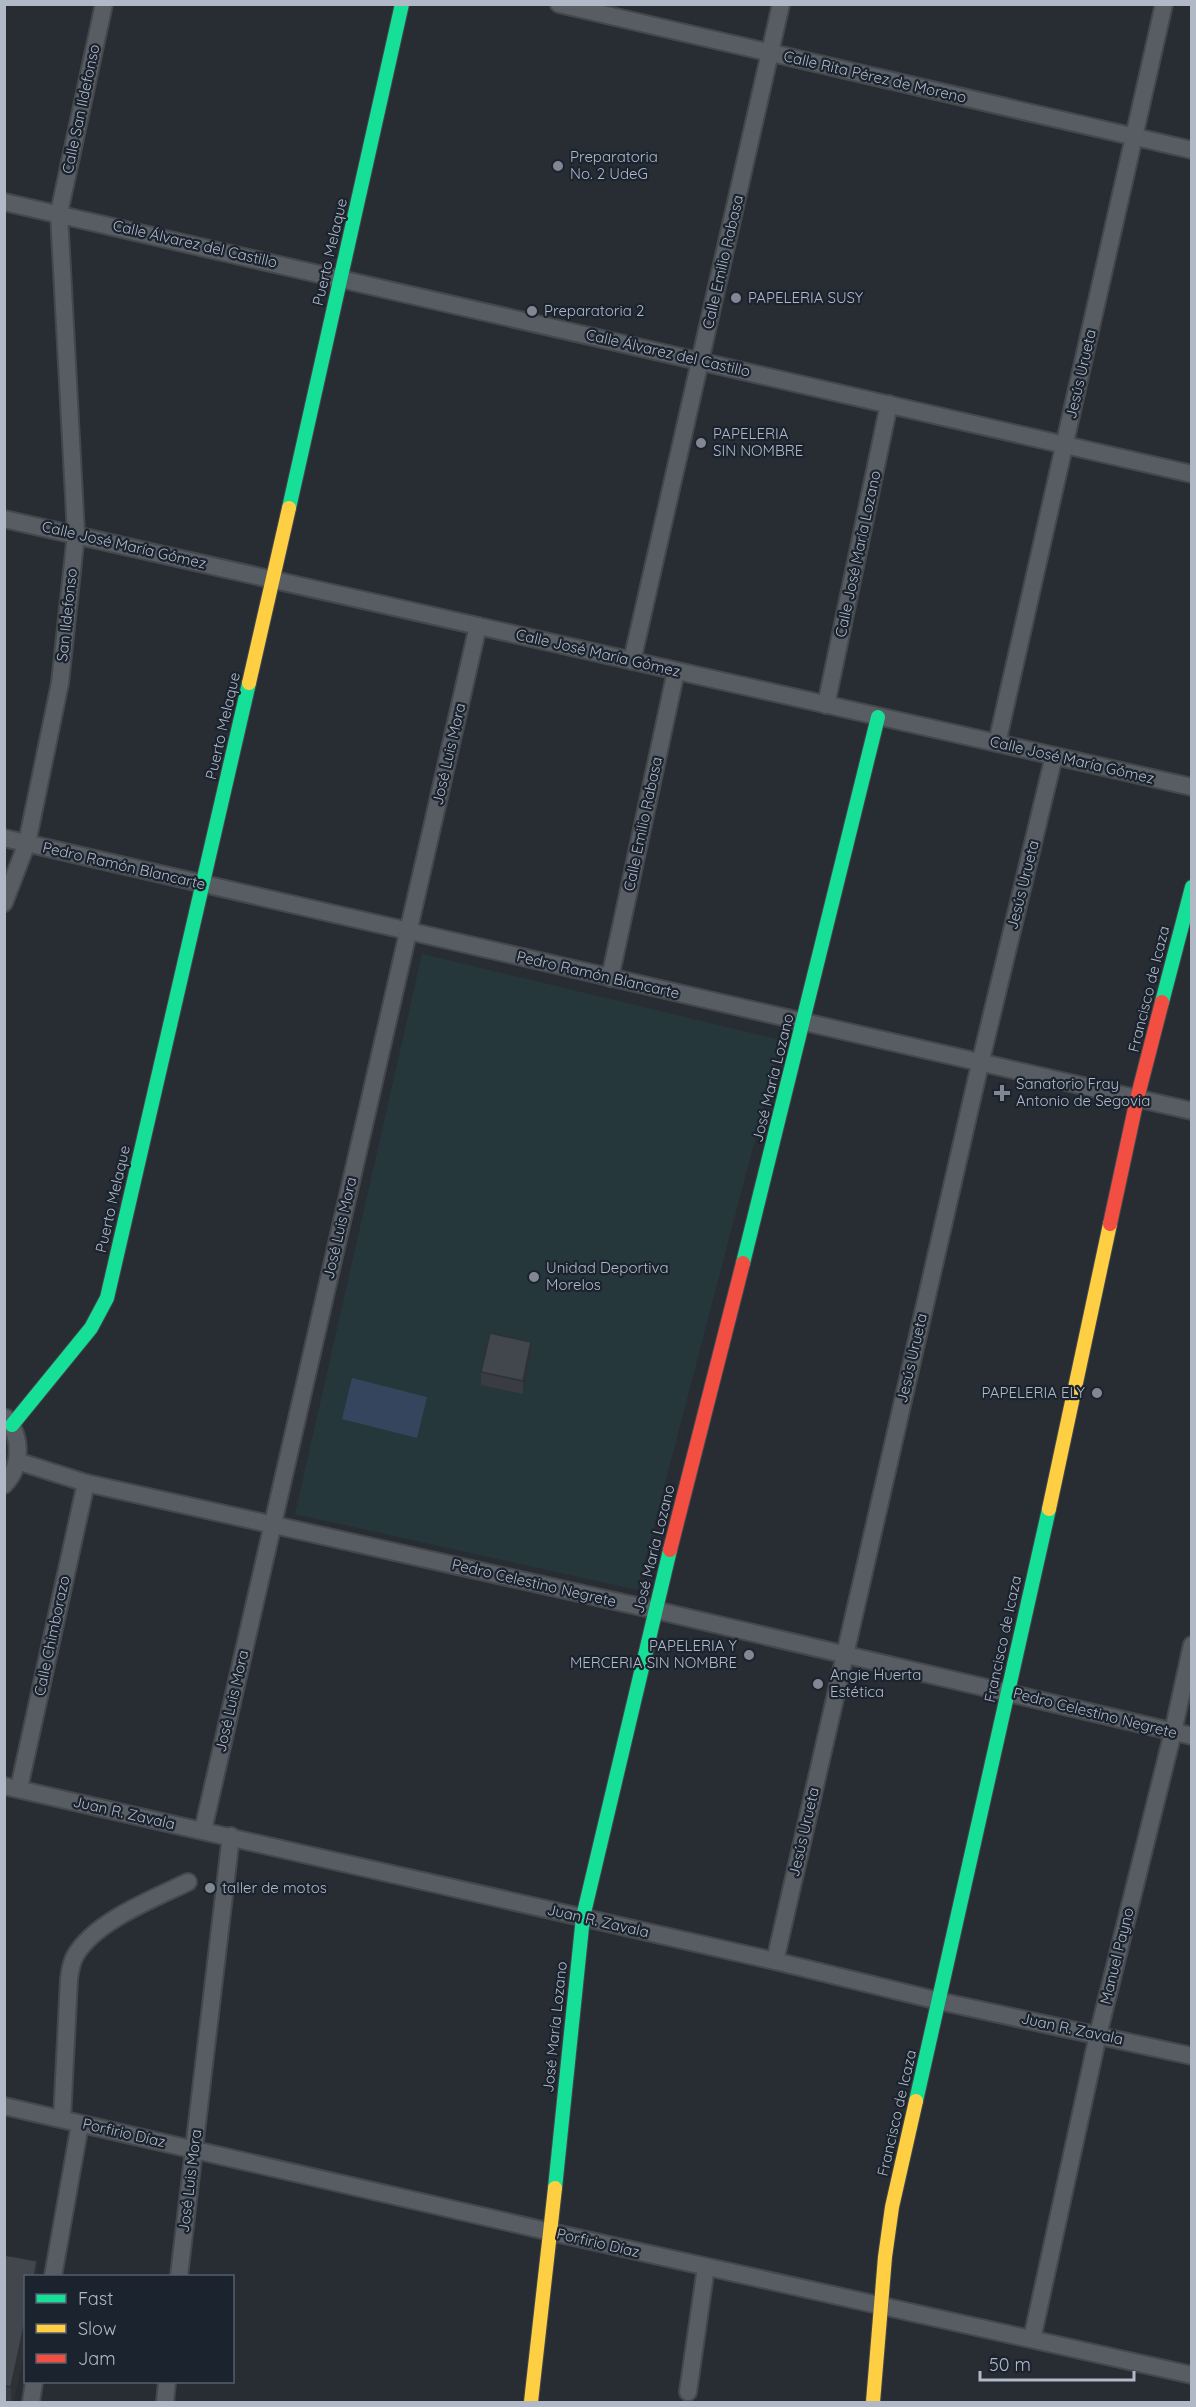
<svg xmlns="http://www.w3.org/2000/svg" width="1196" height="2407" font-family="Quicksand,sans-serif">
<rect width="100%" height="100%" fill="#282d34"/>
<path fill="#25373a" d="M422 954 781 1040 637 1590 295 1514Z"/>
<path fill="#35455d" d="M352 1378 427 1397 417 1438 342 1419Z"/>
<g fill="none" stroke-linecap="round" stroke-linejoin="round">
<g stroke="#44484d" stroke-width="20">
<g id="street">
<path d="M559 4 1192 150"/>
<path d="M4 202 1192 474"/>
<path d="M4 519 1192 787"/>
<path d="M632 661 781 4"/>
<path d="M826 705 889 404"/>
<path d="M997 743 1164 4"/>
<path d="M4 838 1192 1111"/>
<path d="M4 903 27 843 60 683 76 534 59 213 104 4"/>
<path d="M610 978 676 671"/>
<path d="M17 1461 86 1483 655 1610 1192 1736"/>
<path d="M4 1485C22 1467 22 1437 6 1418"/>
<path d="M4 1786 775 1961 939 2001 1192 2056"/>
<path d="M19 1788 86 1483"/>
<path d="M203 1830 478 626"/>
<path d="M775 1961 980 1064 1054 756"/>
<path d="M4 2106 551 2232 1192 2375"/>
<path d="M62 2119 69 1979C70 1971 71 1963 75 1956 95 1921 153 1899 188 1882"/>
<path d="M53 2276 80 2124"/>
<path d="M179 2276 231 1836"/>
<path d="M1032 2339 1098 2035 1173 1732 1192 1645"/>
<path d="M688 2392 706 2267"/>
<path d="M31 2402 34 2382"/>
<path d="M165 2402 167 2382"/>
</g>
</g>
<g stroke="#44484d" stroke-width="16">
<g id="fast">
<path d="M289 508 402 4"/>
<path d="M1162 1002 1192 887"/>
<path d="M743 1263 878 717"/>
<path d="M12 1425 91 1328 107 1298 249 683"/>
<path d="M916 2101 1049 1509"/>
<path d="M555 2188 583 1917 670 1550"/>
</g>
</g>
<g stroke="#44484d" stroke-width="16">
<g id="slow">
<path d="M249 683 289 508"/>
<path d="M1049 1509 1110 1224"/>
<path d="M531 2402 555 2188"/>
<path d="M873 2402 885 2257 892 2207 916 2101"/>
</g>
</g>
<g stroke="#44484d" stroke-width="16">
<g id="jam">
<path d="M1110 1224 1137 1099 1162 1002"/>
<path d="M670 1550 743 1263"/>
</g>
</g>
<use href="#street" stroke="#585c63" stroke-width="16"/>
<use href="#fast" stroke="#16e098" stroke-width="14"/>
<use href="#slow" stroke="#ffcf43" stroke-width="14"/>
<use href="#jam" stroke="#f24e42" stroke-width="14"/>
</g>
<g fill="#393c42">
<path d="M531 1355 523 1394 481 1385V1372Z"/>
<path d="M4 2255 37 2277 26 2343 13 2403H4Z"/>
</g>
<g fill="#2e3136">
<path d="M531 1342V1355L523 1394V1381Z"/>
<path d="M37 2261V2277H34Z"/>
<path d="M26 2317V2343L13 2403H11V2387Z"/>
</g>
<g fill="#42464d" stroke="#2e3136" stroke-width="1.5">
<path d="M490 1333 531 1342 523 1381 481 1372Z"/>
<path d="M4 2255 37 2261 34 2277H26V2317L11 2387 4 2386Z"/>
</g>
<g fill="#818894" stroke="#1b232f" stroke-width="2">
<circle cx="558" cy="166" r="6"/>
<circle cx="736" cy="298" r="6"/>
<circle cx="532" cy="311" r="6"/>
<circle cx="701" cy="443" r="6"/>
<path d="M999 1084h6v6h6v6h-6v6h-6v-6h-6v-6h6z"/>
<circle cx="534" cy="1277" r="6"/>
<circle cx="1097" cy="1393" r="6"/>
<circle cx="749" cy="1655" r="6"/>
<circle cx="818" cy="1684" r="6"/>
<circle cx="210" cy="1888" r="6"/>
</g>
<g text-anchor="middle" stroke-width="4.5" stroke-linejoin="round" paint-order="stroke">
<g font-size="15" fill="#b1b9c7" stroke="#1b232f">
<text transform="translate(875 77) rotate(13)" y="5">Calle Rita Pérez de Moreno</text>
<text transform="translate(81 109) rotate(-78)" y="5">Calle San Ildefonso</text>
<text transform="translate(195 244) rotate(13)" y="5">Calle Álvarez del Castillo</text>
<text transform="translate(330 252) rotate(-77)" y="5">Puerto Melaque</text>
<text transform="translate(723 262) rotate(-77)" y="5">Calle Emilio Rabasa</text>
<text transform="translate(668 353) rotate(13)" y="5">Calle Álvarez del Castillo</text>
<text transform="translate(1081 374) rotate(-77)" y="5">Jesús Urueta</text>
<text transform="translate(124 545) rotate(13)" y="5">Calle José María Gómez</text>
<text transform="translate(858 554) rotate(-78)" y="5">Calle José María Lozano</text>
<text transform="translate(67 615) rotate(-84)" y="5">San Ildefonso</text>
<text transform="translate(598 653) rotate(13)" y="5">Calle José María Gómez</text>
<text transform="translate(223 726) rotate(-77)" y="5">Puerto Melaque</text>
<text transform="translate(449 754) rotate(-77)" y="5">José Luis Mora</text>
<text transform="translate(1072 760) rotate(13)" y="5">Calle José María Gómez</text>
<text transform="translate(643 824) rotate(-78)" y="5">Calle Emilio Rabasa</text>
<text transform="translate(124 866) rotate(13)" y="5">Pedro Ramón Blancarte</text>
<text transform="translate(1023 885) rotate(-76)" y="5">Jesús Urueta</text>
<text transform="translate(598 975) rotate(13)" y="5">Pedro Ramón Blancarte</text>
<text transform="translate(1149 989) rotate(-76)" y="5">Francisco de Icaza</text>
<text transform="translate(773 1078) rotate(-76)" y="5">José María Lozano</text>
<text transform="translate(113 1199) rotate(-77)" y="5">Puerto Melaque</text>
<text transform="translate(340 1228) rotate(-77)" y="5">José Luis Mora</text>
<text transform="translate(912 1358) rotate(-77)" y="5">Jesús Urueta</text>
<text transform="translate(654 1549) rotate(-76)" y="5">José María Lozano</text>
<text transform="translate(534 1583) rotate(13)" y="5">Pedro Celestino Negrete</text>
<text transform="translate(52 1636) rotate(-78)" y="5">Calle Chimborazo</text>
<text transform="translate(1003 1639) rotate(-78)" y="5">Francisco de Icaza</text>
<text transform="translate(232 1701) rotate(-77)" y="5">José Luis Mora</text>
<text transform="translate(1095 1713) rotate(14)" y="5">Pedro Celestino Negrete</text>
<text transform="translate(124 1813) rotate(13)" y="5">Juan R. Zavala</text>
<text transform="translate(804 1832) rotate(-77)" y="5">Jesús Urueta</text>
<text transform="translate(598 1921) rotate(13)" y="5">Juan R. Zavala</text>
<text transform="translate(1117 1956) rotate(-76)" y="5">Manuel Payno</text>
<text transform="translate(555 2027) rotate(-84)" y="5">José María Lozano</text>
<text transform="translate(1072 2029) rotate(12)" y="5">Juan R. Zavala</text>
<text transform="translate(897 2113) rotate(-77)" y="5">Francisco de Icaza</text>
<text transform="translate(124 2133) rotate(13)" y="5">Porfirio Díaz</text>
<text transform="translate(190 2181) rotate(-83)" y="5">José Luis Mora</text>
<text transform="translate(598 2243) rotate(13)" y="5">Porfirio Díaz</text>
</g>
<g font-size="15" fill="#b1b9c7" stroke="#1b232f" text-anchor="start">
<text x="570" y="162">Preparatoria<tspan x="570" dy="17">No. 2 UdeG</tspan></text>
<text x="748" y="303">PAPELERIA SUSY</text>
<text x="544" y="316">Preparatoria 2</text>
<text x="713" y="439">PAPELERIA<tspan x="713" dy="17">SIN NOMBRE</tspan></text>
<text x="1016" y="1089">Sanatorio Fray<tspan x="1016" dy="17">Antonio de Segovia</tspan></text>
<text x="546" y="1273">Unidad Deportiva<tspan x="546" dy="17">Morelos</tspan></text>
<text x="1085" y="1398" text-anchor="end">PAPELERIA ELY</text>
<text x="737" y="1651" text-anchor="end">PAPELERIA Y<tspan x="737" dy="17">MERCERIA SIN NOMBRE</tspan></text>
<text x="830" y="1680">Angie Huerta<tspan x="830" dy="17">Estética</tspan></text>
<text x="222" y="1893">taller de motos</text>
</g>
</g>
<rect width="1196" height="2407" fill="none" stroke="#b1b9c7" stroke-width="12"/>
<rect x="24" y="2275" width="210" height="108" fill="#1b232f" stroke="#575f6c" stroke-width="1.5"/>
<rect x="36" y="2294" width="30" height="9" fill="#16e098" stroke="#575f6c" stroke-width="1.5"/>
<text x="78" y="2305" font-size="18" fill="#b1b9c7">Fast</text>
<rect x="36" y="2324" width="30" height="9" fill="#ffcf43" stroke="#575f6c" stroke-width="1.5"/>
<text x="78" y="2335" font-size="18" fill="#b1b9c7">Slow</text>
<rect x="36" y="2354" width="30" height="9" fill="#f24e42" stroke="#575f6c" stroke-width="1.5"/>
<text x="78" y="2365" font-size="18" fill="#b1b9c7">Jam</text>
<path d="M980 2371v9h154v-9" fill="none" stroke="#b1b9c7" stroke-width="3"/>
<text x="989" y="2371" font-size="18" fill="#b1b9c7" stroke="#1b232f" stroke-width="4.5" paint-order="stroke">50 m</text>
</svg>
